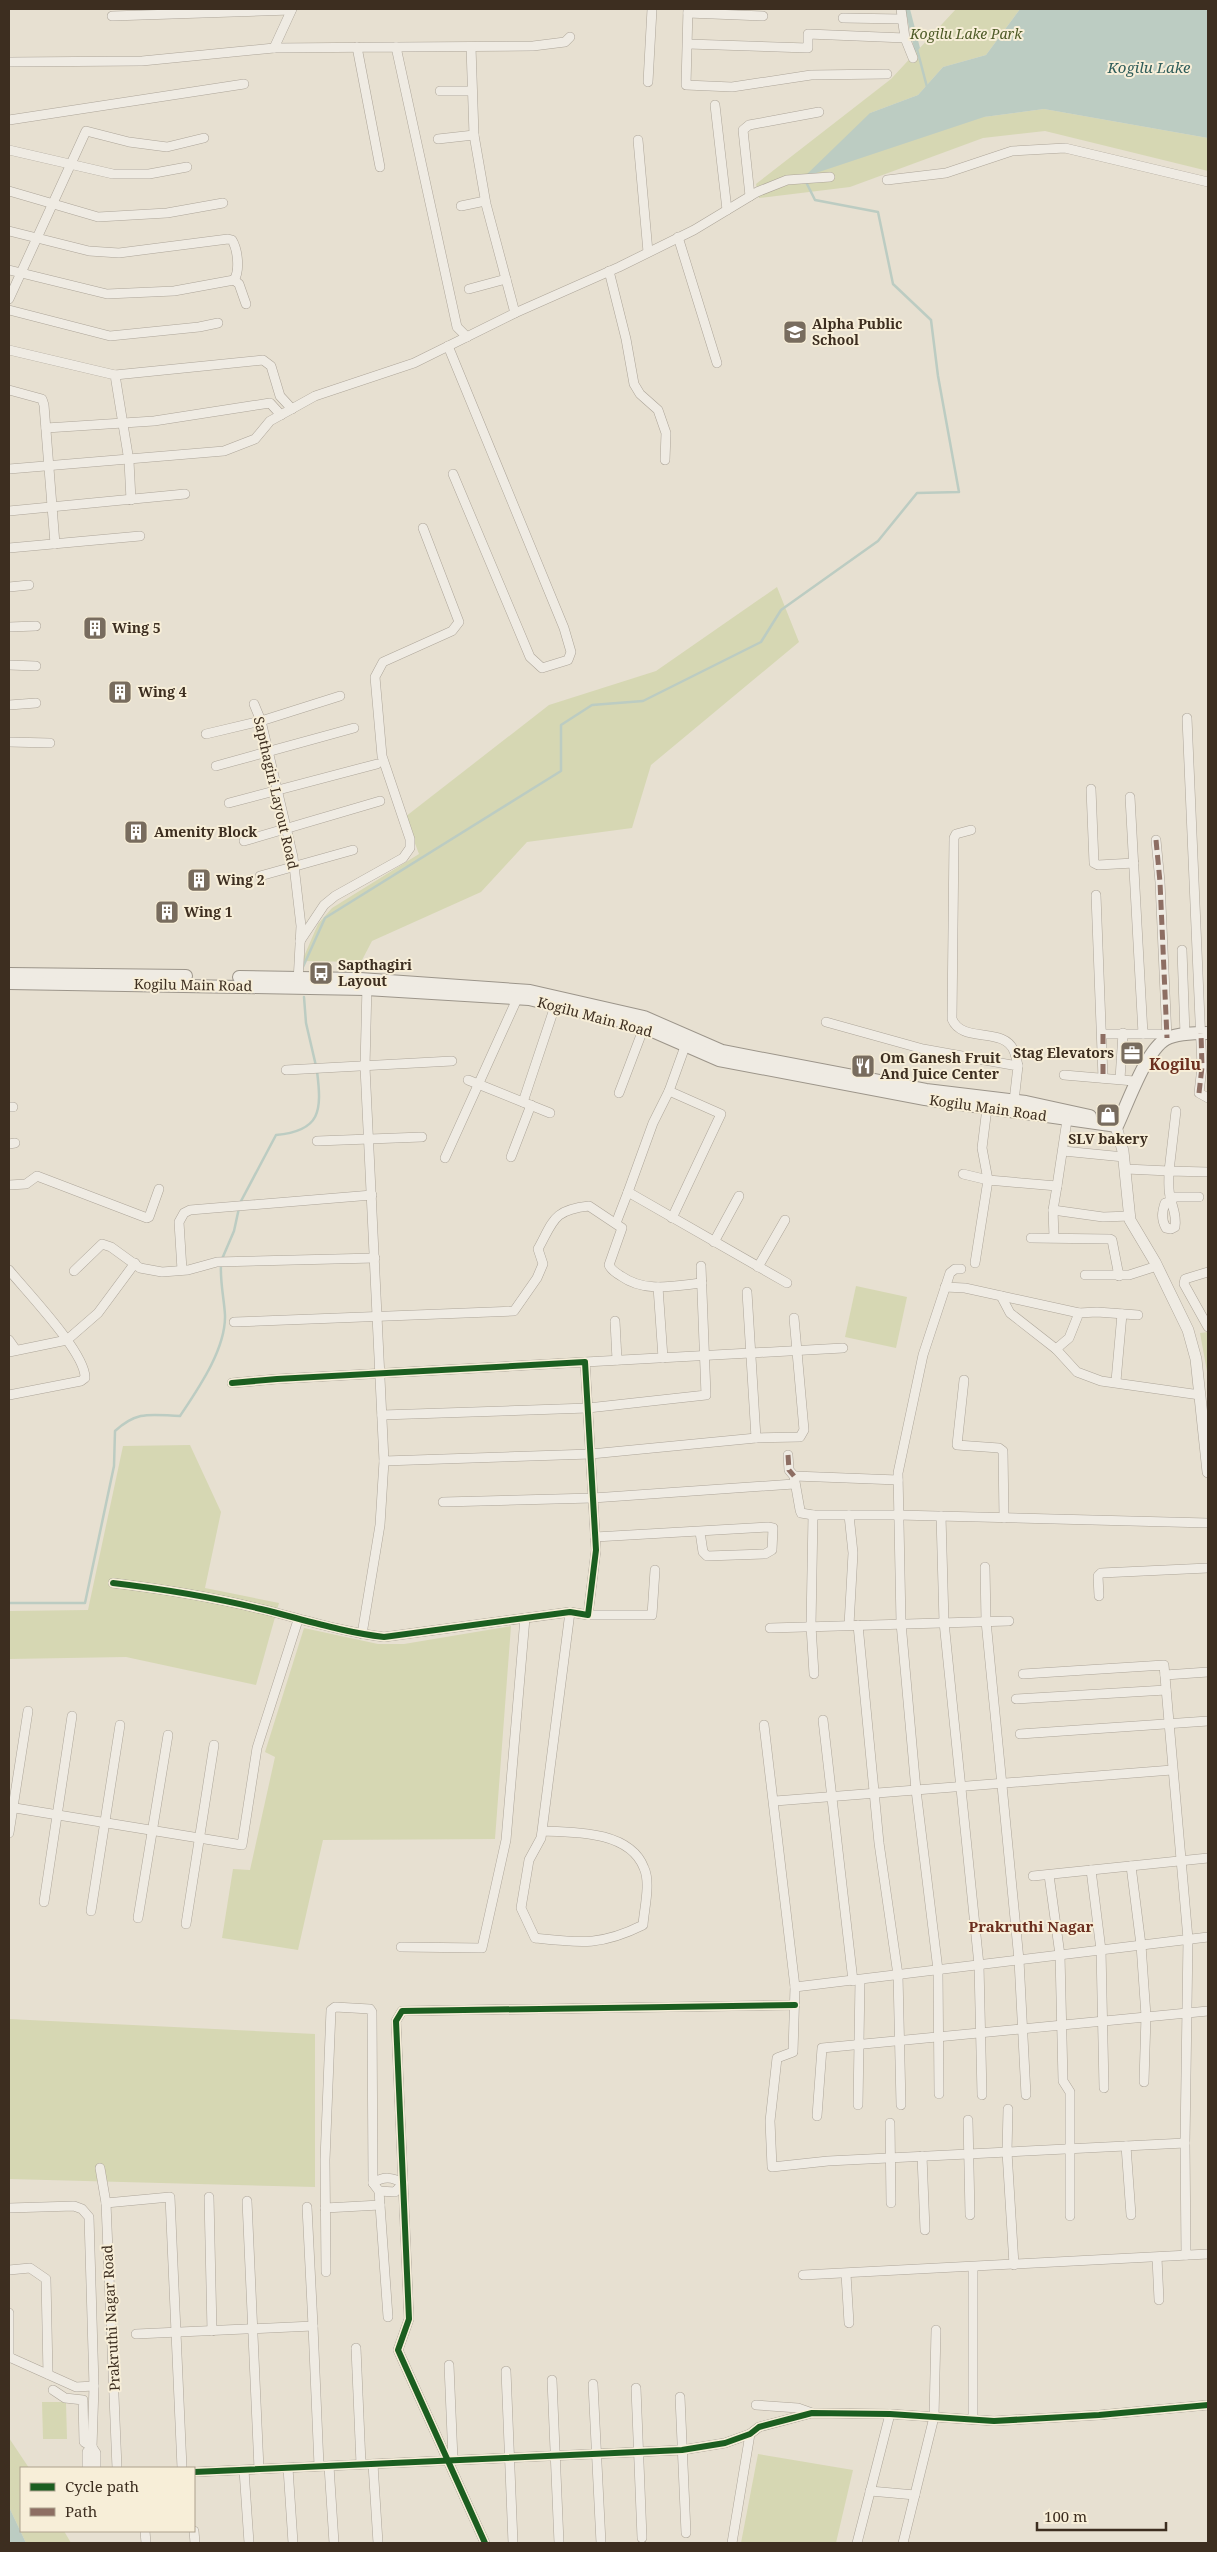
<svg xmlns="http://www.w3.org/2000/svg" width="1217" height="2552" font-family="'Noto Serif',serif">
<rect width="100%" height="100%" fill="#e7e0d1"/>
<g fill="#d6d7b3">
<path d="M956 9H1020L986 55 943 67 918 95 870 113 984 117 1044 109 1208 138V171L1045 131 983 138 850 187 759 198 756 184 891 79Z"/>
<path d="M777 587 799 642 651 765 632 828 527 842 481 892 372 941 361 962 302 961 318 924 332 908 419 854 405 817 549 705 656 671Z"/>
<path d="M856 1286 907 1297 896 1348 845 1337Z"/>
<path d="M1208 1332V1377L1200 1333Z"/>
<path d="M190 1445 221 1512 205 1588 279 1603 256 1685 126 1657 9 1659V1611L88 1610 123 1446Z"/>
<path d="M511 1626 495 1839 323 1840 298 1950 222 1938 233 1869 250 1870 275 1757 265 1752 304 1628 378 1644H404Z"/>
<path d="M9 2019 315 2034V2187L9 2179Z"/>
<path d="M42 2402H66L67 2439H43Z"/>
<path d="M9 2438 29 2468H21V2531H64L71 2543H26L9 2507Z"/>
<path d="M758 2454 853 2470 836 2543H741Z"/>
</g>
<g fill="#bcccc2">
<path d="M905 9H910L920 48 915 53Z"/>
<path d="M1020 9H1208V138L1044 109 984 117 804 177 870 113 918 95 943 67 986 55Z"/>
<path d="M9 2507 26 2543H9Z"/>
</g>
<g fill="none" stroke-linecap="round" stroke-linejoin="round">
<g stroke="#bcccc2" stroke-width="2.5">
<path d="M917 49 927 87"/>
<path d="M302 969 325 918 561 771V725L592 705 643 701 761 642 781 610 878 541 917 493 959 492 938 376 931 320 893 284 878 212 815 200 806 182"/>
<path d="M304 997 306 1023 316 1066"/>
<path d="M240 1203 276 1135C321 1131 322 1111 317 1071"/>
<path d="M222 1259 234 1231 239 1208"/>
<path d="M9 1603H85L114 1466 115 1431C138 1410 151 1415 180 1416 198 1389 226 1349 225 1315 224 1298 220 1282 221 1265"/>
</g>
<g stroke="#ada599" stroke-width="10">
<g id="minor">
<path d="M292 9 274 48 396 47 457 327 467 337"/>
<path d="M688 9 686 85 732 87 811 75 887 74"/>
<path d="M901 9 905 38 913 58"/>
<path d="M688 13 763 16"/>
<path d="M112 16 291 10"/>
<path d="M843 18 902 19"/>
<path d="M688 44 808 48V34L905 38"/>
<path d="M357 47 380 167"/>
<path d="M396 47 533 46 565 42 570 37"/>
<path d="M471 47 474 135 486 204 515 313"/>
<path d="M9 62 142 61 274 48"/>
<path d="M648 82 652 9"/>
<path d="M440 91H472"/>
<path d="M715 105 727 210"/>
<path d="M9 120 244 84"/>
<path d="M438 139 474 135"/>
<path d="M638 140 648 252"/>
<path d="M9 150 113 174H149L187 167"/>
<path d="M887 180 946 173 1012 151 1065 148 1208 182"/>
<path d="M9 191 98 217 167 213 223 203"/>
<path d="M750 196 743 130 749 125 819 112"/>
<path d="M461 206 485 201"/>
<path d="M9 231 89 251 119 253 228 239 232 240C238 250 240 271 234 280"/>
<path d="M678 237 717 363"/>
<path d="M9 270 107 294 174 291 234 280"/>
<path d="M609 271 626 339 634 384 640 394 658 410 666 433 665 460"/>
<path d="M234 280 239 284 246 304"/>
<path d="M469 289 506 279"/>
<path d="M9 299 86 131 129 142 167 147 204 138"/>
<path d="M9 310 110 336 199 327 218 323"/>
<path d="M448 346 564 628 571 652 568 660 542 668 530 657 453 474"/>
<path d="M9 350 115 375 129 461 131 500"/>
<path d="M115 375 263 360 271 366 280 396 292 409"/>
<path d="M9 390 42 399 44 405 55 544"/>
<path d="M46 428 154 421 270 403 281 415"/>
<path d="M9 469 224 451 255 439 270 421 315 396 414 363 515 313 619 267 694 230 757 192 787 180 830 177"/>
<path d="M9 511 185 494"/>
<path d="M9 548 140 536"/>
<path d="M9 587 29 585"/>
<path d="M9 627 36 626"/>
<path d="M9 665 36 666"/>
<path d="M254 704 261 721 293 857 301 926 298 982"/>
<path d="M9 705 36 703"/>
<path d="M1187 718 1202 1067 1199 1093 1208 1098"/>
<path d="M206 734 261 721 340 696"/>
<path d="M9 742 50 743"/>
<path d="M216 766 354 728"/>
<path d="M1091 789 1094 863 1098 865 1134 863"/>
<path d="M1130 797 1143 1034"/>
<path d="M229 803 377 764"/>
<path d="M971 830 956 834 954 838 952 1019C962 1044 1004 1026 1014 1051 1016 1056 1017 1061 1018 1066"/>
<path d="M1156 840 1160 882 1167 1038"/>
<path d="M244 841 380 801"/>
<path d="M260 876 353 850"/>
<path d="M1096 895 1103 1078"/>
<path d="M300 941 324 905 335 896 403 858 410 848V839L382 756 375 677 383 662 452 631 459 622 423 528"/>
<path d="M1182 950 1185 1035"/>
<path d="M367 985 365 1067 384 1461 591 1454 756 1438 800 1437 804 1430 794 1318"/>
<path d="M826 1022 923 1049 1018 1066 1014 1101"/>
<path d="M1103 1034H1160L1164 1040"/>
<path d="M286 1070 452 1061"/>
<path d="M1064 1075 1134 1081"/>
<path d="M1120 1079 1123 1033"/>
<path d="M468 1080 550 1113"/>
<path d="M669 1091 653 1123 628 1192 787 1283"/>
<path d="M619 1093 644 1027"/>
<path d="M523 1102 555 1006"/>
<path d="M9 1107H13"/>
<path d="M987 1108 982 1148 988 1180"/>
<path d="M317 1141 422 1137"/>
<path d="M9 1144 15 1143"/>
<path d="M1063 1151 1124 1157"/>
<path d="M511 1157 531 1105"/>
<path d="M445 1158 517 999"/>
<path d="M1126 1169 1169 1171 1176 1111"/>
<path d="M963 1174 988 1180"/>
<path d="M9 1185 26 1184 37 1176 147 1218 149 1217 159 1189"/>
<path d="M1170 1197H1199"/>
<path d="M1172 1201 1165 1203C1162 1212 1161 1219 1166 1228L1171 1229 1175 1227C1177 1214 1172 1207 1170 1196 1168 1188 1169 1179 1169 1171L1208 1172"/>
<path d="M1053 1210 1103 1217 1130 1216"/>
<path d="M672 1218 721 1114 669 1091 687 1041"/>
<path d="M616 1223 628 1192"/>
<path d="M1054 1237 1053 1210 1057 1186"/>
<path d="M1031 1238 1110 1239 1112 1240 1119 1276"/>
<path d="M714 1242 739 1196"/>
<path d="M975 1263 988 1180 1057 1186 1067 1120"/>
<path d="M758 1267 785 1220"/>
<path d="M9 1270C26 1291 86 1353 85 1378L81 1381 9 1395"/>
<path d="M182 1270 179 1222 184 1213 190 1210 372 1195"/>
<path d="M74 1271 102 1244 111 1247 140 1268 162 1272 188 1270 217 1262 375 1258"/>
<path d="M1208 1272 1185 1279 1184 1284 1208 1327"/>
<path d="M1085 1275H1129L1157 1266"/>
<path d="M658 1287 663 1358"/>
<path d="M945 1287 965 1288 1079 1313"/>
<path d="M747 1292 756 1438"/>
<path d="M1001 1296 1010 1313 1056 1349 1077 1372 1101 1381 1200 1395"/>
<path d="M615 1321 617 1360"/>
<path d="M234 1322 514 1311 537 1278 543 1264 538 1249C554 1220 553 1210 589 1206L622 1228 609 1265C611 1270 616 1273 621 1276 645 1293 673 1286 702 1283"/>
<path d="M9 1340 16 1350"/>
<path d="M1056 1349 1069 1338 1079 1313 1097 1312 1138 1315"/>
<path d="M9 1352 67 1340 98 1313 135 1263"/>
<path d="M585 1362 843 1348"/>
<path d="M964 1380 957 1445 999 1448 1003 1451 1004 1518"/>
<path d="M1116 1381 1122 1314"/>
<path d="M382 1415 588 1408 706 1395 701 1266"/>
<path d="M788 1455 789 1470 794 1476 800 1510 801 1513 813 1515H898L1208 1523"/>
<path d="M794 1476 898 1480"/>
<path d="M443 1502 593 1498 794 1484"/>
<path d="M813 1515 811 1626 814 1674"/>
<path d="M941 1516 944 1622 979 1965 982 2095"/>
<path d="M595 1537 768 1527 773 1528 772 1550 765 1554 707 1556 703 1552 700 1532"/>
<path d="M985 1567 986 1621 1019 1960 1026 2095"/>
<path d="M113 1583C163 1589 212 1597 261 1609 302 1619 342 1632 384 1637L570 1612 588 1615 596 1550 585 1362 277 1379 232 1383"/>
<path d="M1099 1596 1098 1576 1101 1573 1208 1568"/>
<path d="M588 1615H652L655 1570"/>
<path d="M849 1625 853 1553 849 1515"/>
<path d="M858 1625 879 1843 898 1975 901 2105"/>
<path d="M770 1628 1009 1621"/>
<path d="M362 1634 380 1525 384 1461"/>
<path d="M1023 1674 1164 1665 1188 1939 1185 2143 1186 2255"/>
<path d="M1165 1675 1208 1672"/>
<path d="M1016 1699 1166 1690"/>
<path d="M823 1720 853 1981"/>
<path d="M764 1725 795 1987 793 2052 777 2058 770 2121 772 2167 828 2161 1185 2143"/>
<path d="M1020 1734 1208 1721"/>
<path d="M775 1801 1172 1770"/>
<path d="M9 1807 242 1845 257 1748 298 1620"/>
<path d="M542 1831 541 1838 529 1860 521 1908 535 1938C580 1943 601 1946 643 1925 644 1909 651 1883 644 1868 630 1831 575 1832 542 1831L570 1612"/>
<path d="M9 1833 28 1711"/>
<path d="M1131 1866 1141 1945 1146 2016 1144 2082"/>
<path d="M1091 1870 1101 1950 1104 2088"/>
<path d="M1049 1875 1060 1955 1063 2081 1070 2092V2216"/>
<path d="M1033 1876 1208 1858"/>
<path d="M44 1902 72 1716"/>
<path d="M91 1911 120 1725"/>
<path d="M138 1918 168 1735"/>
<path d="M186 1924 214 1745"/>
<path d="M401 1947 482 1948 506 1840 525 1618"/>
<path d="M795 1987 1208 1937"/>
<path d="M939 2094 938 1970 916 1790 901 1623 898 1473 923 1355 950 1273 955 1269H961"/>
<path d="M858 2105 860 1980"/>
<path d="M1008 2109 1007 2152 1014 2265"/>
<path d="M817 2116 822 2048 1208 2011"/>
<path d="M968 2120 970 2215"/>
<path d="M890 2123 891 2203"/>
<path d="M1126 2146 1131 2215"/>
<path d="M922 2156 925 2230"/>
<path d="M100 2168 106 2203 117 2468"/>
<path d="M373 2183C384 2176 392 2177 403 2183"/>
<path d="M379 2191 395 2192 403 2183"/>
<path d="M209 2197 212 2331"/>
<path d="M247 2201 259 2469"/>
<path d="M106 2203 170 2197 182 2468"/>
<path d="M9 2208 74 2206 82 2209 89 2217 94 2386 92 2447"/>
<path d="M325 2208 380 2205"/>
<path d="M1157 2258 1159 2300"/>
<path d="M973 2268V2419"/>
<path d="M9 2270 30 2268 46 2279 48 2374"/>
<path d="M326 2272 325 2160 331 2010 335 2007 370 2009 372 2012 373 2183 379 2191 388 2317"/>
<path d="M846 2274 849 2323"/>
<path d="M803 2275 1208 2254"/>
<path d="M9 2313V2358"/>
<path d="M313 2326 319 2466"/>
<path d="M136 2334 313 2326 307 2207"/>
<path d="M356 2348 361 2464"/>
<path d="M9 2357 76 2387 94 2386"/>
<path d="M449 2365 453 2460"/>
<path d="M506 2371 513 2543"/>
<path d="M552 2380 559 2543"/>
<path d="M593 2384 601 2543"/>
<path d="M636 2388 642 2538"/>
<path d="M53 2390 65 2398 83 2400 84 2442 92 2447"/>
<path d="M680 2397 686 2533"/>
<path d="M756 2405 798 2408 812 2413"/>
<path d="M373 2464 378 2543"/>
<path d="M329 2466 334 2543"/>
<path d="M87 2468V2452L92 2447 96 2453V2468"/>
<path d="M288 2468 293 2543"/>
<path d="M244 2470 249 2543"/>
<path d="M194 2472 682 2450 725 2443 750 2434 759 2427 812 2413 890 2414 994 2421 1099 2415 1208 2405"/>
<path d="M870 2491 915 2495"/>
<path d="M145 2531 146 2543"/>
<path d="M194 2531 195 2543"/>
<path d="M485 2543 398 2350 409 2319 396 2021 402 2011 795 2005"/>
<path d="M732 2543 750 2434"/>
<path d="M857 2543 890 2414"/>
<path d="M903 2543 934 2417 936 2330"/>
</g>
</g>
<g stroke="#ada599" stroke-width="12">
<path id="tertiary" d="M1114 1119 1123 1151 1130 1220 1155 1262 1188 1330 1196 1359 1208 1472"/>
</g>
<g stroke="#9c958a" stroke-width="14">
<g id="secondary">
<path d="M9 974 186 976"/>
<path d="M239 977 360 979 530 991 644 1017 722 1051 926 1090 1026 1102 1090 1116"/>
<path d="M9 983 366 989 529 999 641 1026 719 1060 925 1099 1117 1126C1127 1105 1146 1050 1166 1039 1177 1033 1196 1033 1208 1033"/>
</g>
</g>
<use href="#minor" stroke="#efebe3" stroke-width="9"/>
<use href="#tertiary" stroke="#efebe3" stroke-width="11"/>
<use href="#secondary" stroke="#efebe3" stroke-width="12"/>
<g stroke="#8d6e63" stroke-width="5" stroke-dasharray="10 5" stroke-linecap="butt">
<path d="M1156 840 1160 882 1167 1038"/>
<path d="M1103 1034V1078"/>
<path d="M1199 1093 1202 1067 1201 1033"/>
<path d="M788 1455 789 1470 794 1476"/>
</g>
<g stroke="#f7eed8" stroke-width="9">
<g id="cycleway">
<path d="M113 1583C163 1589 212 1597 261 1609 302 1619 342 1632 384 1637L570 1612 588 1615 596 1550 585 1362 277 1379 232 1383"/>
<path d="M194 2472 682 2450 725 2443 750 2434 759 2427 812 2413 890 2414 994 2421 1099 2415 1208 2405"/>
<path d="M485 2543 398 2350 409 2319 396 2021 402 2011 795 2005"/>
</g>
</g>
<use href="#cycleway" stroke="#1b5e20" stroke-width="6"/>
</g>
<defs>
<g id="school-square" transform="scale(1.25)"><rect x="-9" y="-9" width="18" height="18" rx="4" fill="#786c5e" stroke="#f7eed8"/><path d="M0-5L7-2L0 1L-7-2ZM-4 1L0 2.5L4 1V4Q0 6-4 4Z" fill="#fff"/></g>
<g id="building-square" transform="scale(1.25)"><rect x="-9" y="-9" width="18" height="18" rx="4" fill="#786c5e" stroke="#f7eed8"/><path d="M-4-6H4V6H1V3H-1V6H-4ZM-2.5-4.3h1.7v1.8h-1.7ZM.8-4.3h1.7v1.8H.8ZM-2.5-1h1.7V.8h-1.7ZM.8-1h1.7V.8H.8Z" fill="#fff"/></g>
<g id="bus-square" transform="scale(1.25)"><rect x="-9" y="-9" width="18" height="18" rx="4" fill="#786c5e" stroke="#f7eed8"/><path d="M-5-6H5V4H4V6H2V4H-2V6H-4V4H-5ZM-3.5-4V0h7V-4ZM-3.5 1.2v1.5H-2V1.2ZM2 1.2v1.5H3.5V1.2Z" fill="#fff"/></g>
<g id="office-square" transform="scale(1.25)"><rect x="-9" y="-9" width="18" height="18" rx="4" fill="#786c5e" stroke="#f7eed8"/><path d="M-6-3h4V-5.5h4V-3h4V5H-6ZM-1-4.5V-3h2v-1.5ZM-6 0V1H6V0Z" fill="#fff"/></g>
<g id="restaurant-square" transform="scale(1.25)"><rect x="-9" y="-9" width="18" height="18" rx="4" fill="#786c5e" stroke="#f7eed8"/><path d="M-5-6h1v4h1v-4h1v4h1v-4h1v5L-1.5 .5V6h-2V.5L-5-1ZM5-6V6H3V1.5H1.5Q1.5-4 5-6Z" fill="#fff"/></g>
<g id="shop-square" transform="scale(1.25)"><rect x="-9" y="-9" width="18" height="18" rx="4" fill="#786c5e" stroke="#f7eed8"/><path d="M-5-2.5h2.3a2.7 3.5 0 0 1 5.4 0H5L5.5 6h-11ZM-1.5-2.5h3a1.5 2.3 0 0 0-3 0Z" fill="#fff"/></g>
</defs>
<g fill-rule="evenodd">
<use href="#school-square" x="795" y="332"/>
<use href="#building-square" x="95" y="628"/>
<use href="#building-square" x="120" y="692"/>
<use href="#building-square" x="136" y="832"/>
<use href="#building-square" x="199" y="880"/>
<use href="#building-square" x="167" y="912"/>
<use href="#bus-square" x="321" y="973"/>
<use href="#office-square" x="1132" y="1053"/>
<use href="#restaurant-square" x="863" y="1066"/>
<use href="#shop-square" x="1108" y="1115"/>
</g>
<g text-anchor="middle" stroke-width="4" stroke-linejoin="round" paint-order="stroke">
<g font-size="14" font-style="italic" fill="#4d5a26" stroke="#f7eed8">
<text x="966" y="39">Kogilu Lake Park</text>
</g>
<g font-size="14" font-weight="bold" fill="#3d2e20" stroke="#f7eed8" text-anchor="start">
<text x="812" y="329">Alpha Public<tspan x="812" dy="16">School</tspan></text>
<text x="112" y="633">Wing 5</text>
<text x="138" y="697">Wing 4</text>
<text x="154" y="837">Amenity Block</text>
<text x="216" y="885">Wing 2</text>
<text x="184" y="917">Wing 1</text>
<text x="338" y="970">Sapthagiri<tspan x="338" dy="16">Layout</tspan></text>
<text x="1114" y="1058" text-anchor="end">Stag Elevators</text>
<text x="880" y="1063">Om Ganesh Fruit<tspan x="880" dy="16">And Juice Center</tspan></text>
<text x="1108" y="1144" text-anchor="middle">SLV bakery</text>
</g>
<g font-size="14" fill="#3d2e20" stroke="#f7eed8">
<text transform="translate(276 793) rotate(77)" y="5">Sapthagiri Layout Road</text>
<text transform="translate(193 985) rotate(1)" y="5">Kogilu Main Road</text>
<text transform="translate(595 1017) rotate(15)" y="5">Kogilu Main Road</text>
<text transform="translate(988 1108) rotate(8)" y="5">Kogilu Main Road</text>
<text transform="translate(111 2318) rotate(-93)" y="5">Prakruthi Nagar Road</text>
</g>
<g font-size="15" font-style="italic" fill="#2f5d5a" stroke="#f7eed8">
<text x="1149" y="73">Kogilu Lake</text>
</g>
<g font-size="15" font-weight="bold" fill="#6b2e1e" stroke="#f7eed8">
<text x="1031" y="1932">Prakruthi Nagar</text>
</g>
<g font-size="16" font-weight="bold" fill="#6b2e1e" stroke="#f7eed8">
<text x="1175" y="1070">Kogilu</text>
</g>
</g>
<rect width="1217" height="2552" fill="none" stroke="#3d2e20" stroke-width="20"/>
<rect x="20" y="2467" width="175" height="65" fill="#f7eed8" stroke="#ada18e"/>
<rect x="30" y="2483" width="25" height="8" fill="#1b5e20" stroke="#ada18e"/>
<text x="65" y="2492" font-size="15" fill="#3d2e20">Cycle path</text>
<rect x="30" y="2508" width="25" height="8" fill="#8d6e63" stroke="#ada18e"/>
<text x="65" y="2517" font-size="15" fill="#3d2e20">Path</text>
<path d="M1037 2522v8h129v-8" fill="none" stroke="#3d2e20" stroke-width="2.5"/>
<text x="1044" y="2522" font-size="15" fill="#3d2e20" stroke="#f7eed8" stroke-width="4" paint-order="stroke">100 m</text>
</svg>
